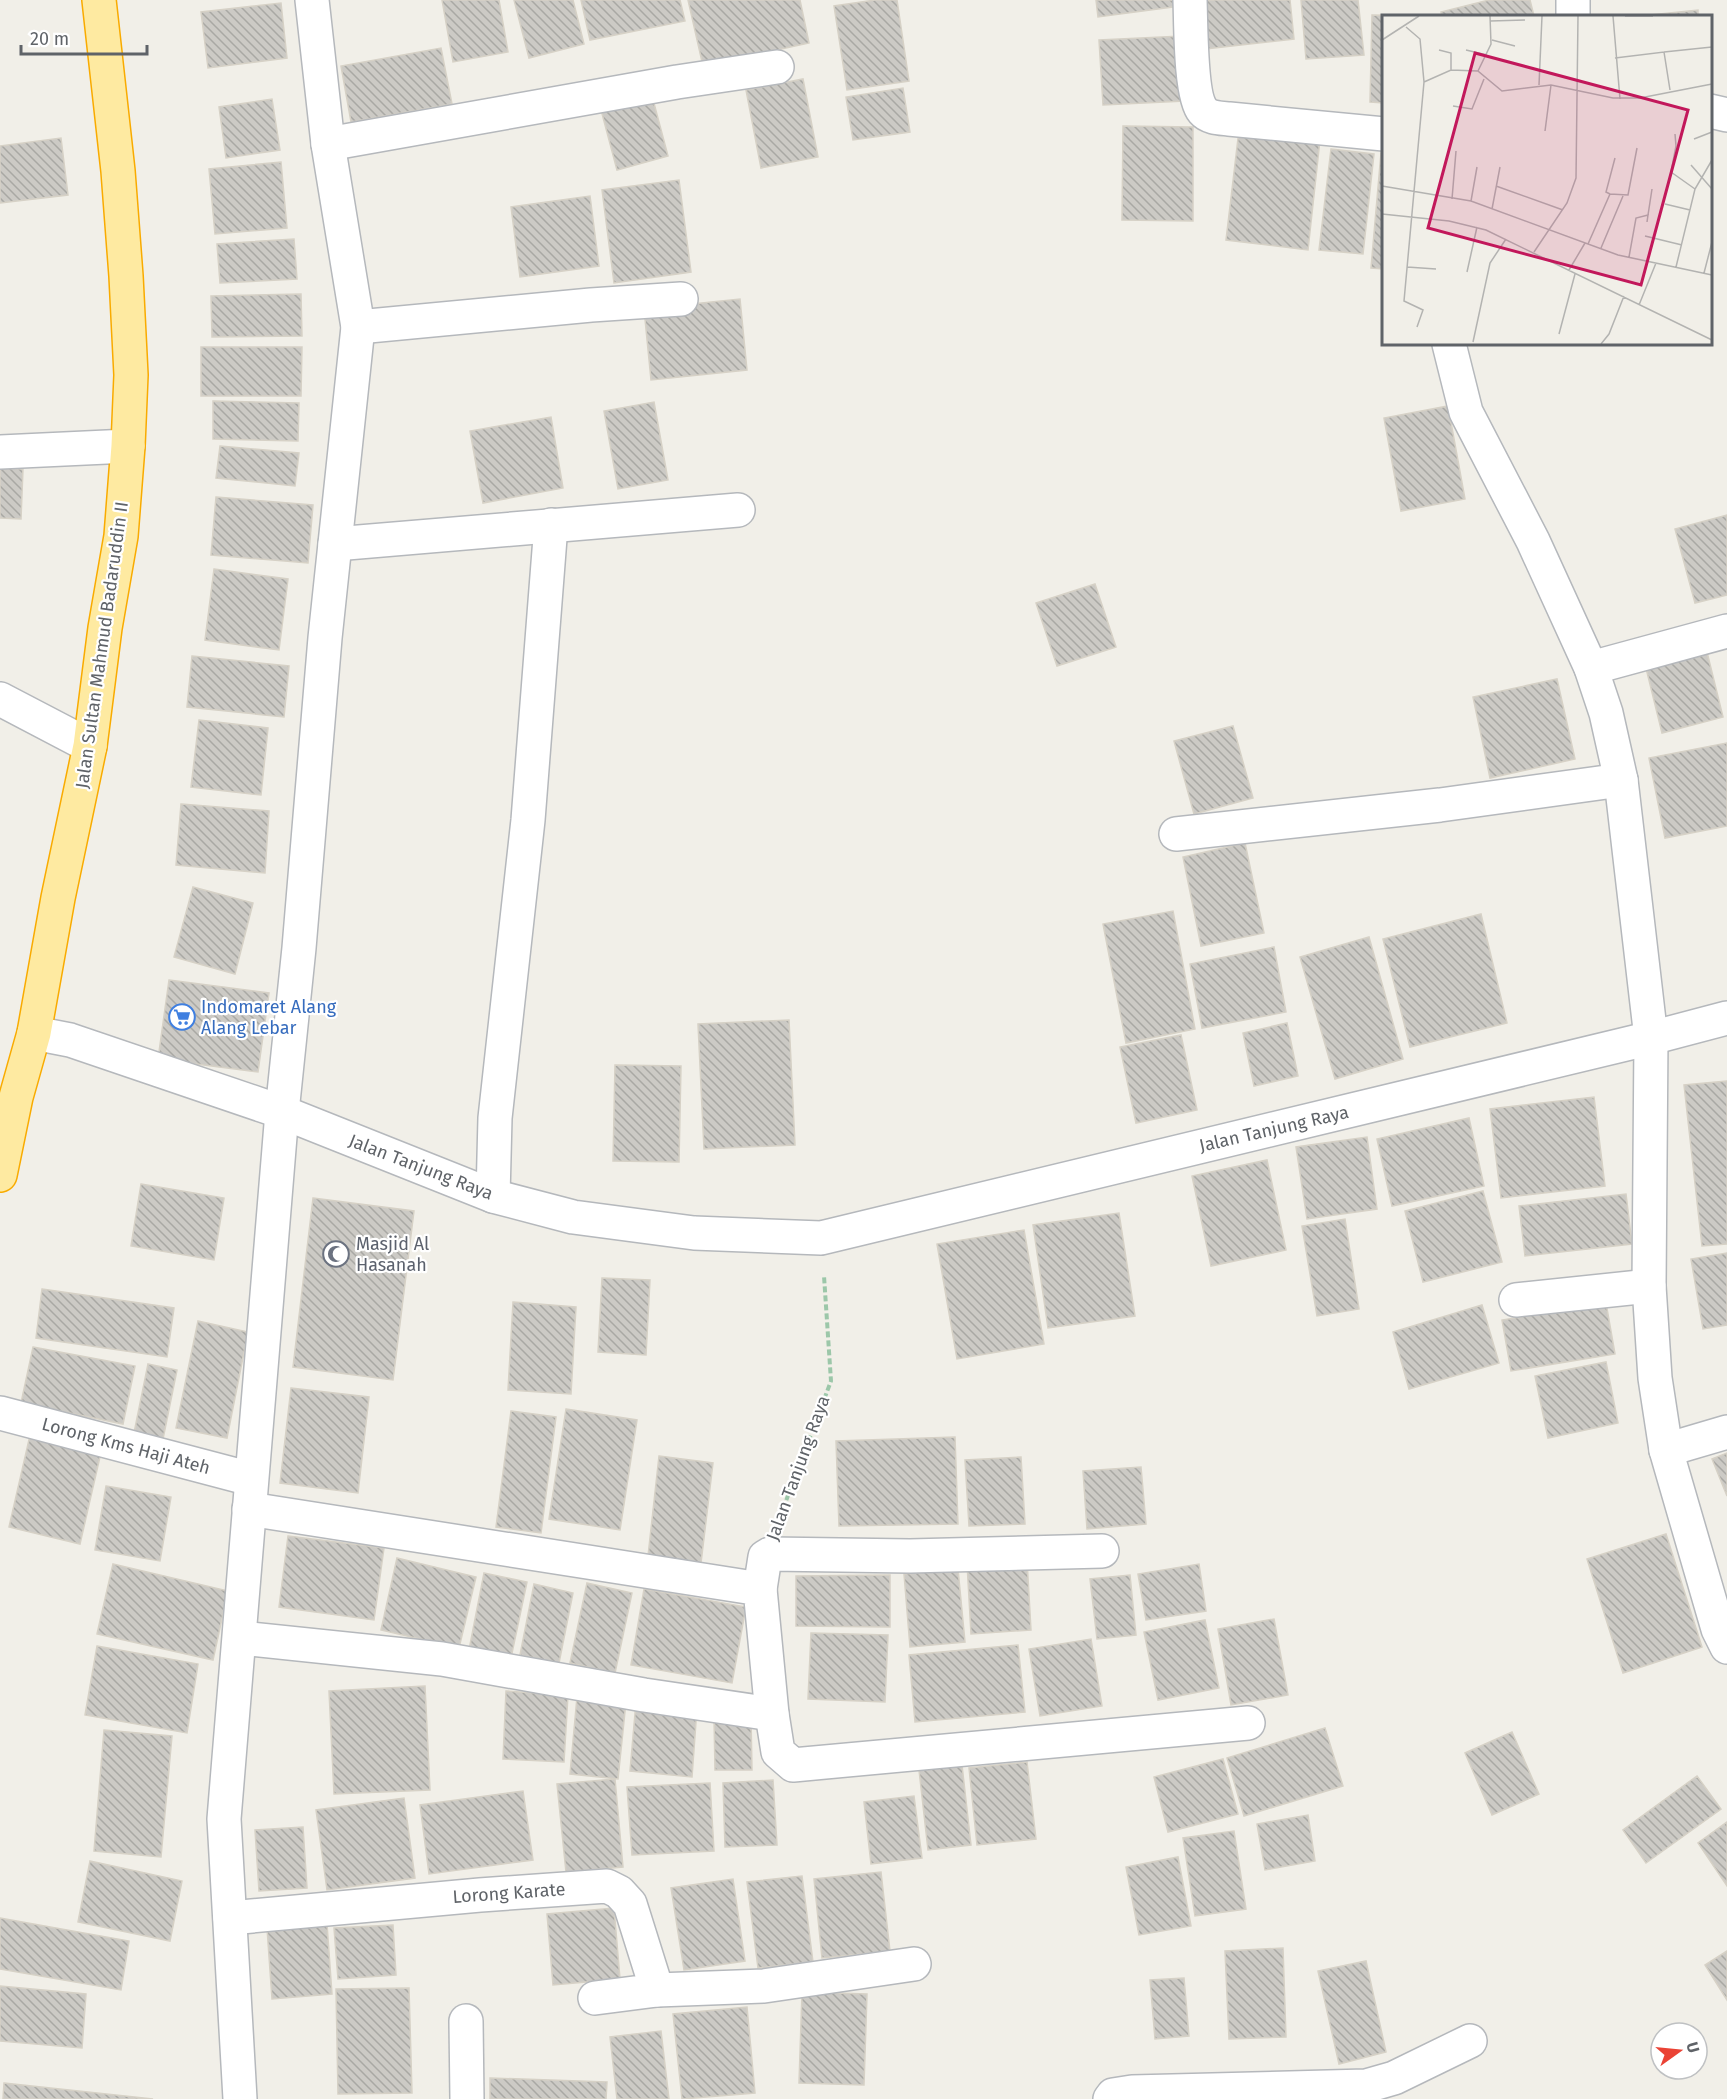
<svg xmlns="http://www.w3.org/2000/svg" width="1727" height="2099" font-family="'Fira Sans',sans-serif">
<defs>
<pattern id="building-back-hatch" width="6" height="6" patternUnits="userSpaceOnUse" patternTransform="scale(1.5)"><rect width="6" height="6" fill="#cccac5"/><path d="M-1 5l2 2M0 0l6 6M5-1l2 2" fill="none" stroke="#a9a8a4"/></pattern>
</defs>
<rect width="100%" height="100%" fill="#f1efe8"/>
<g fill="url(#building-back-hatch)" stroke="#d6d1c6" stroke-width="1.5">
<path d="M442 0H499L508 52 453 62Z"/>
<path d="M514 0H573L584 44 529 58Z"/>
<path d="M581 0H680L685 21 590 40Z"/>
<path d="M688 0H800L809 43 703 66Z"/>
<path d="M875 0H897L909 81 847 90 834 6Z"/>
<path d="M1096 0H1180V6L1098 17Z"/>
<path d="M1201 0H1290L1294 39 1206 49Z"/>
<path d="M1301 0H1358L1364 55 1306 59Z"/>
<path d="M1489 0H1530L1534 16H1442L1441 12Z"/>
<path d="M281 3 287 58 208 68 201 12Z"/>
<path d="M1698 10V16H1640Z"/>
<path d="M1372 15 1417 16H1384V103L1370 102Z"/>
<path d="M1182 36 1185 101 1103 105 1099 40Z"/>
<path d="M441 48 452 104 351 122 341 66Z"/>
<path d="M803 79 818 157 761 168 746 90Z"/>
<path d="M903 88 910 132 853 140 846 97Z"/>
<path d="M651 92 668 156 617 170 600 106Z"/>
<path d="M272 99 280 150 226 158 219 107Z"/>
<path d="M1123 126 1193 127V221L1122 220Z"/>
<path d="M1239 130 1320 140 1308 250 1226 240Z"/>
<path d="M61 138 68 195 0 203V146Z"/>
<path d="M1331 149 1374 154 1363 254 1319 250Z"/>
<path d="M1381 153H1384V269L1371 268Z"/>
<path d="M281 162 287 228 215 234 209 169Z"/>
<path d="M679 180 691 272 614 283 602 190Z"/>
<path d="M590 196 599 266 520 277 511 207Z"/>
<path d="M294 239 297 279 220 283 217 244Z"/>
<path d="M301 294 302 336 212 337 211 296Z"/>
<path d="M740 299 747 370 651 380 644 309Z"/>
<path d="M201 347H302L301 396H201Z"/>
<path d="M213 401 299 403 298 441 213 439Z"/>
<path d="M654 402 668 480 618 489 604 411Z"/>
<path d="M1448 406 1465 499 1401 511 1384 418Z"/>
<path d="M551 417 563 488 483 503 470 431Z"/>
<path d="M220 446 299 453 295 486 216 478Z"/>
<path d="M0 468 23 469 21 519 0 518Z"/>
<path d="M216 497 313 505 308 563 211 555Z"/>
<path d="M1727 515V595L1695 603 1675 529Z"/>
<path d="M214 569 288 579 279 650 205 640Z"/>
<path d="M1095 584 1116 647 1057 666 1036 603Z"/>
<path d="M1706 648 1723 717 1662 733 1645 664Z"/>
<path d="M192 656 289 666 284 717 187 707Z"/>
<path d="M1557 679 1575 759 1490 778 1473 697Z"/>
<path d="M199 720 268 728 261 795 191 787Z"/>
<path d="M1233 726 1253 798 1194 814 1174 741Z"/>
<path d="M1727 743V826L1665 838 1649 758Z"/>
<path d="M181 804 269 811 265 873 176 865Z"/>
<path d="M1245 843 1264 933 1201 946 1183 857Z"/>
<path d="M193 887 253 903 235 974 174 957Z"/>
<path d="M1173 911 1195 1029 1126 1043 1103 924Z"/>
<path d="M1481 914 1507 1023 1410 1047 1383 939Z"/>
<path d="M1369 937 1403 1059 1335 1079 1300 957Z"/>
<path d="M1274 947 1286 1012 1202 1028 1190 964Z"/>
<path d="M169 980 269 993 258 1072 158 1059Z"/>
<path d="M789 1020 795 1145 704 1149 698 1024Z"/>
<path d="M1287 1023 1298 1076 1254 1086 1243 1033Z"/>
<path d="M1181 1035 1197 1110 1136 1123 1120 1047Z"/>
<path d="M615 1065 681 1066 679 1162 613 1161Z"/>
<path d="M1727 1081V1244L1702 1246 1684 1085Z"/>
<path d="M1594 1097 1605 1186 1501 1198 1490 1109Z"/>
<path d="M1469 1118 1484 1186 1392 1206 1377 1139Z"/>
<path d="M1367 1137 1377 1209 1307 1219 1296 1147Z"/>
<path d="M1267 1160 1286 1250 1211 1266 1192 1176Z"/>
<path d="M141 1184 224 1198 214 1260 131 1246Z"/>
<path d="M1483 1191 1502 1262 1423 1282 1405 1211Z"/>
<path d="M1626 1194 1632 1244 1525 1256 1519 1206Z"/>
<path d="M313 1198 414 1211 393 1380 293 1367Z"/>
<path d="M1119 1213 1135 1316 1048 1328 1033 1225Z"/>
<path d="M1345 1219 1359 1309 1317 1316 1302 1226Z"/>
<path d="M1024 1230 1044 1344 957 1359 937 1244Z"/>
<path d="M1727 1253V1325L1703 1329 1691 1259Z"/>
<path d="M602 1278 650 1280 646 1355 598 1352Z"/>
<path d="M42 1289 174 1308 167 1357 36 1338Z"/>
<path d="M513 1302 576 1307 571 1394 508 1390Z"/>
<path d="M1606 1303 1615 1354 1511 1371 1502 1320Z"/>
<path d="M1482 1305 1499 1363 1409 1389 1393 1332Z"/>
<path d="M198 1321 248 1332 227 1438 176 1428Z"/>
<path d="M33 1347 135 1366 123 1424 21 1403Z"/>
<path d="M1606 1362 1618 1423 1548 1438 1535 1376Z"/>
<path d="M148 1364 177 1370 163 1439 134 1433Z"/>
<path d="M291 1388 369 1397 358 1493 280 1483Z"/>
<path d="M566 1409 637 1420 620 1530 549 1519Z"/>
<path d="M511 1411 556 1417 541 1533 496 1527Z"/>
<path d="M31 1431 102 1448 80 1544 9 1527Z"/>
<path d="M955 1437 958 1524 839 1526 836 1441Z"/>
<path d="M1727 1453V1496L1712 1459Z"/>
<path d="M659 1456 713 1463 701 1563 648 1556Z"/>
<path d="M1021 1457 1025 1524 969 1526 965 1460Z"/>
<path d="M1141 1467 1146 1524 1087 1529 1083 1471Z"/>
<path d="M106 1486 171 1497 160 1561 95 1550Z"/>
<path d="M1666 1534 1702 1647 1623 1673 1587 1559Z"/>
<path d="M288 1536 384 1548 374 1620 279 1607Z"/>
<path d="M397 1558 476 1577 459 1648 381 1630Z"/>
<path d="M1027 1560 1031 1630 971 1634 967 1563Z"/>
<path d="M113 1564 228 1591 213 1660 97 1634Z"/>
<path d="M1199 1564 1206 1611 1146 1620 1138 1574Z"/>
<path d="M958 1569 965 1642 910 1647 904 1574Z"/>
<path d="M484 1573 527 1582 511 1658 469 1650Z"/>
<path d="M890 1575V1627L796 1626V1576Z"/>
<path d="M1130 1575 1136 1635 1097 1639 1090 1579Z"/>
<path d="M587 1583 632 1593 615 1673 570 1663Z"/>
<path d="M534 1584 573 1593 559 1663 520 1655Z"/>
<path d="M644 1589 746 1607 732 1683 631 1665Z"/>
<path d="M1274 1619 1288 1695 1231 1705 1218 1629Z"/>
<path d="M1205 1620 1219 1688 1158 1700 1144 1632Z"/>
<path d="M811 1633 888 1635 885 1702 808 1699Z"/>
<path d="M1091 1639 1102 1706 1040 1716 1029 1649Z"/>
<path d="M1018 1645 1025 1712 915 1722 909 1655Z"/>
<path d="M97 1646 198 1664 187 1733 85 1715Z"/>
<path d="M425 1686 430 1790 334 1794 329 1691Z"/>
<path d="M506 1691 568 1695 564 1762 503 1759Z"/>
<path d="M577 1697 626 1702 618 1779 570 1774Z"/>
<path d="M636 1702 697 1708 692 1777 630 1771Z"/>
<path d="M714 1717H751L752 1770H715Z"/>
<path d="M1325 1728 1343 1786 1244 1816 1227 1758Z"/>
<path d="M104 1730 172 1736 161 1857 94 1851Z"/>
<path d="M1512 1732 1539 1794 1492 1815 1465 1753Z"/>
<path d="M1223 1759 1238 1814 1168 1832 1154 1777Z"/>
<path d="M1027 1762 1036 1839 977 1845 969 1768Z"/>
<path d="M962 1765 971 1845 928 1850 919 1770Z"/>
<path d="M1697 1776 1721 1809 1646 1863 1623 1830Z"/>
<path d="M615 1779 623 1867 566 1872 557 1784Z"/>
<path d="M773 1780 777 1845 725 1847 723 1783Z"/>
<path d="M710 1783 714 1851 632 1855 627 1787Z"/>
<path d="M523 1791 533 1860 429 1874 420 1805Z"/>
<path d="M914 1796 922 1858 871 1864 864 1802Z"/>
<path d="M404 1798 415 1878 327 1890 316 1810Z"/>
<path d="M1308 1815 1315 1861 1265 1870 1257 1824Z"/>
<path d="M1727 1822V1886L1698 1843Z"/>
<path d="M303 1827 307 1888 259 1891 255 1830Z"/>
<path d="M1234 1831 1246 1909 1195 1916 1183 1838Z"/>
<path d="M1178 1857 1191 1926 1139 1935 1126 1867Z"/>
<path d="M90 1861 182 1881 170 1941 78 1922Z"/>
<path d="M881 1872 890 1951 822 1958 814 1879Z"/>
<path d="M802 1876 813 1962 758 1968 747 1882Z"/>
<path d="M733 1879 745 1961 684 1970 671 1888Z"/>
<path d="M614 1908 620 1979 553 1985 547 1914Z"/>
<path d="M0 1918 129 1941 121 1990 0 1969Z"/>
<path d="M327 1924 332 1994 272 1999 267 1928Z"/>
<path d="M393 1925 396 1975 338 1979 334 1928Z"/>
<path d="M1283 1948 1286 2037 1229 2039 1225 1951Z"/>
<path d="M1727 1951V2000L1705 1965Z"/>
<path d="M1366 1961 1386 2052 1339 2064 1318 1971Z"/>
<path d="M1184 1978 1189 2036 1155 2039 1150 1980Z"/>
<path d="M0 1986 86 1994 82 2048 0 2041Z"/>
<path d="M409 1988 412 2093 338 2094 336 1989Z"/>
<path d="M802 1992 867 1994 864 2085 799 2083Z"/>
<path d="M747 2007 755 2093 682 2099 673 2014Z"/>
<path d="M661 2031 669 2099H617L610 2037Z"/>
<path d="M490 2078 607 2082 606 2099H490Z"/>
<path d="M4 2083 153 2099H3Z"/>
</g>
<g fill="none" stroke-linecap="round" stroke-linejoin="round">
<g stroke="#b5b8bc" stroke-width="36">
<g id="minor">
<path d="M1190 0C1191 22 1190 96 1203 111 1209 118 1220 118 1229 119L1384 134"/>
<path d="M1573 0V16"/>
<path d="M1710 111 1727 115"/>
<path d="M328 144 677 82 777 67"/>
<path d="M358 327 591 305 681 299"/>
<path d="M1449 344 1466 412 1533 541 1591 668 1606 713 1621 780 1651 1038 1649 1286 1655 1378 1666 1450 1718 1629 1727 1647"/>
<path d="M0 452 128 446"/>
<path d="M335 544 738 510"/>
<path d="M1591 668 1727 631"/>
<path d="M0 699 90 746"/>
<path d="M1176 834 1440 805 1621 780"/>
<path d="M34 1033 70 1040 282 1112 493 1196 573 1217 694 1233 821 1238 1651 1038 1727 1018"/>
<path d="M493 1196 495 1118 528 820 551 525"/>
<path d="M1516 1300 1649 1286"/>
<path d="M0 1413 251 1479"/>
<path d="M1666 1450 1727 1432"/>
<path d="M249 1509 760 1589 772 1714 778 1752 793 1765 1248 1723"/>
<path d="M760 1589 765 1557 770 1554 910 1556 1102 1551"/>
<path d="M240 1638 442 1659 644 1695 772 1714"/>
<path d="M230 1918 480 1895 607 1886 619 1892 630 1904 657 1990 595 1998"/>
<path d="M657 1990 764 1986 914 1964"/>
<path d="M466 2021 467 2099"/>
<path d="M240 2099 224 1819 282 1112 299 948 325 638 358 327 328 144 312 0"/>
<path d="M1110 2099 1113 2095 1132 2092 1366 2086 1394 2078 1470 2041"/>
</g>
</g>
<g stroke="#f9ab00" stroke-width="36">
<path id="trunk" d="M0 1175 16 1097 34 1033 58 898 90 746 105 628 121 536 128 446 131 375 126 276 118 171 99 0"/>
</g>
<path stroke="#9cc7a9" stroke-width="4" stroke-dasharray="6 3" stroke-linecap="butt" d="M780 1517 831 1381 824 1276"/>
<use href="#minor" stroke="#fff" stroke-width="33"/>
<use href="#trunk" stroke="#feeaa1" stroke-width="33"/>
</g>
<defs>
<g id="supermarket-ring" transform="scale(1.35)"><circle r="9.5" fill="#fff" stroke="#3f7fe0" stroke-width="1.5"/><path d="M-6-5.5h2.5l.6 2H6L4.5 2H-2.5L-4.4-4H-6ZM-1.5 3.2a1.3 1.3 0 1 0 .1 0ZM3 3.2a1.3 1.3 0 1 0 .1 0Z" fill="#3f7fe0"/></g>
<g id="mosque-ring" transform="scale(1.35)"><circle r="9.5" fill="#fff" stroke="#6b7280" stroke-width="1.5"/><path d="M3.5-4.9A6 6 0 1 0 3.5 4.9A5 5 0 1 1 3.5-4.9Z" fill="#6b7280"/></g>
</defs>
<g fill-rule="evenodd">
<use href="#supermarket-ring" x="182" y="1017"/>
<use href="#mosque-ring" x="336" y="1254"/>
</g>
<g text-anchor="middle" stroke-width="4.5" stroke-linejoin="round" paint-order="stroke">
<g font-size="18" fill="#5f6368" stroke="#fff">
<text transform="translate(102 645) rotate(-82)" y="6">Jalan Sultan Mahmud Badaruddin II</text>
<text transform="translate(1274 1129) rotate(-13)" y="6">Jalan Tanjung Raya</text>
<text transform="translate(421 1167) rotate(21)" y="6">Jalan Tanjung Raya</text>
<text transform="translate(126 1446) rotate(15)" y="6">Lorong Kms Haji Ateh</text>
<text transform="translate(798 1468) rotate(-70)" y="6">Jalan Tanjung Raya</text>
<text transform="translate(509 1893) rotate(-4)" y="6">Lorong Karate</text>
</g>
<g font-size="18" fill="#366cbe" stroke="#fff" text-anchor="start">
<text x="201" y="1013">Indomaret Alang<tspan x="201" dy="21">Alang Lebar</tspan></text>
</g>
<g font-size="18" fill="#5b616d" stroke="#fff" text-anchor="start">
<text x="356" y="1250">Masjid Al<tspan x="356" dy="21">Hasanah</tspan></text>
</g>
</g>
<g transform="translate(1382 15)">
<rect width="330" height="330" fill="#f1efe8"/>
<path fill="none" stroke="#b3b3b1" stroke-width="1.5" d="M108 1 109 29 96 56 120 76 169 70 231 83H258L330 69M231 1 238 84M243 1H271M108 6 143 5M24 12 38 24 42 67 22 286 41 295 35 312M0 25 37 1M110 25 133 31M57 35 69 38V55M84 35 105 40M282 37 330 32M233 43 282 37 288 75M42 67 69 55 96 56M157 70 160 1M71 91 90 94 102 64M163 116 169 70M293 119 294 131 289 157 313 174M312 124 330 117M309 150 330 174M0 171 89 186 236 240 330 260M114 171 181 195M228 179 224 177 233 143M70 184 74 136M89 186 95 152M283 189 308 195M110 194 118 152M0 199 67 206 104 215 330 325M266 200 270 174M263 221 300 230M206 229 228 179 246 180 255 133M219 233 241 181M152 237 185 188 194 163 196 1M247 242 254 203 266 200 265 207M25 252 54 254M294 252 313 174 330 145M187 255 203 228M85 257 95 212M322 258 330 227M257 290 274 248M177 319 193 259M91 327 108 248 124 224M219 329 227 319 242 281"/>
<path fill="#c2185b" fill-opacity="0.15" stroke="#c2185b" stroke-width="3" d="M93 38 306 95 259 270 46 213Z"/>
<rect width="330" height="330" fill="none" stroke="#5f6368" stroke-width="3"/>
</g>
<g transform="translate(1679 2051) rotate(75)"><circle r="28" fill="#ffffff" stroke="#bfc1c3" stroke-width="1.5"/>
<path d="M0-4.5L10 22L0 15L-10 22Z" fill="#ea4335"/>
<text y="-9" font-size="16" font-weight="bold" text-anchor="middle" fill="#5f6368">U</text>
</g>
<path d="M21 45v9h126v-9" fill="none" stroke="#5f6368" stroke-width="3"/>
<text x="30" y="45" font-size="18" fill="#5f6368" stroke="#ffffff" stroke-width="4.5" paint-order="stroke">20 m</text>
</svg>
